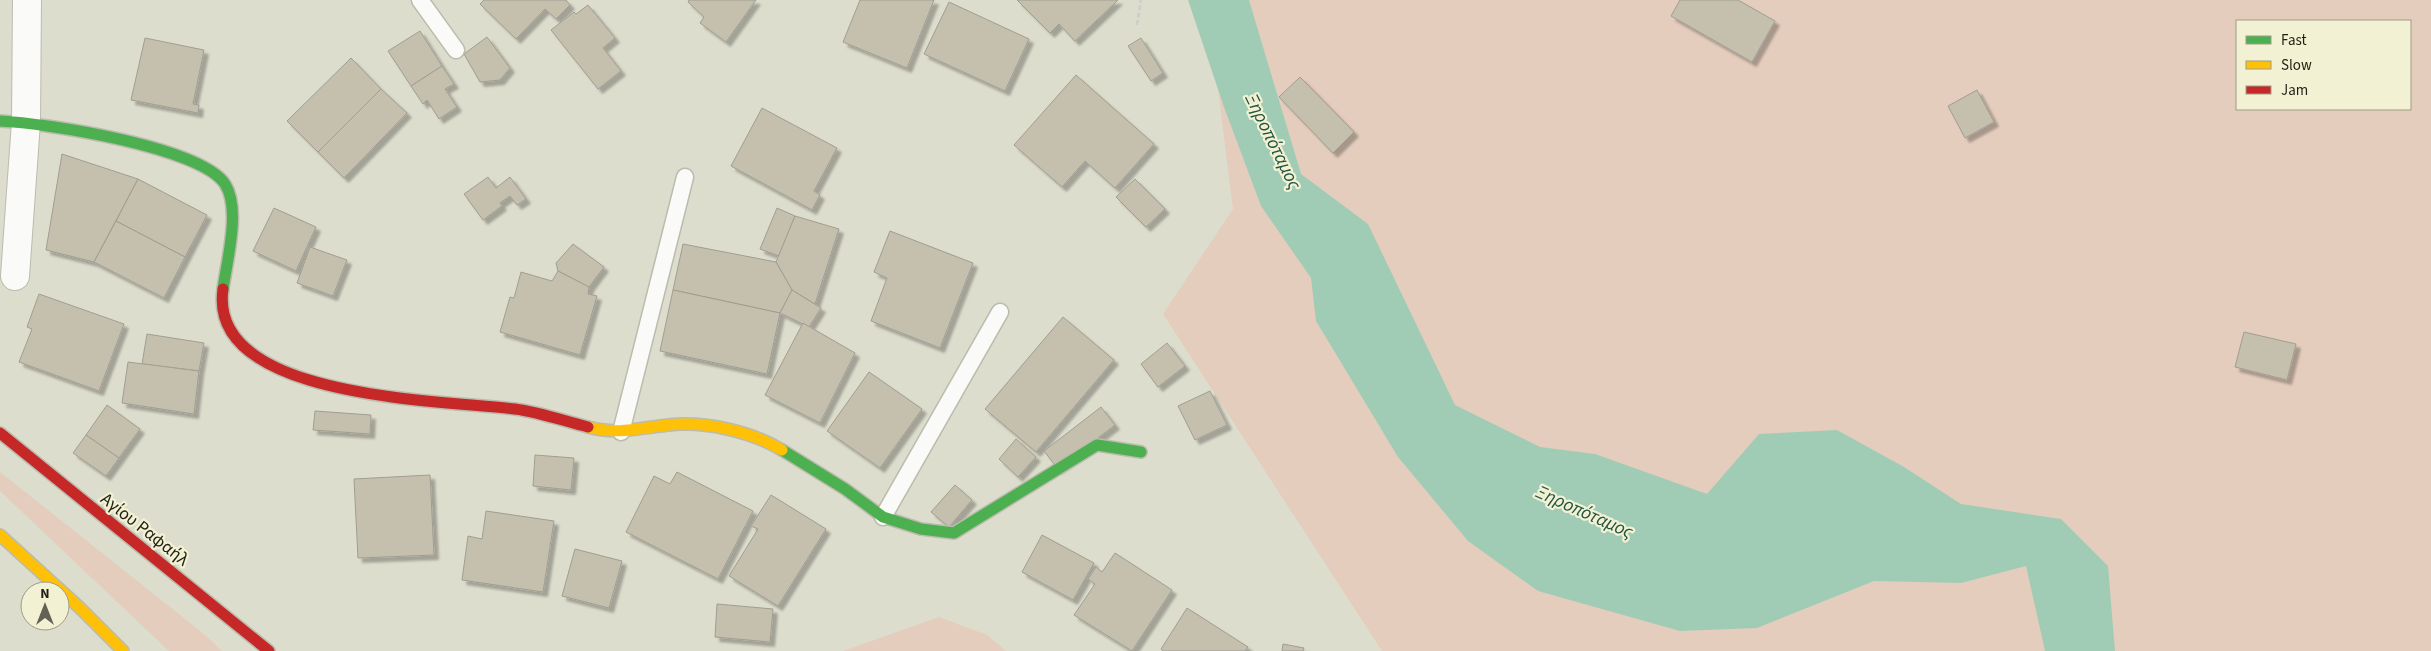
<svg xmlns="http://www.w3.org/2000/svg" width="2431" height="651" font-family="'Source Sans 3',sans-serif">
<defs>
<filter id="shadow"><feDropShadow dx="4.5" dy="4.5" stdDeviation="1" flood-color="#0004"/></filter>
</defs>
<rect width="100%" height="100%" fill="#ddddcd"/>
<g fill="#e4cdbc" fill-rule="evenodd">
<path d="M1207 0H2431V651H1382L1163 314 1233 209ZM2237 21H2410V109H2237Z"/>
<path d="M0 472 204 634 222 651H169L0 491Z"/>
<path d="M939 617 987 635 1006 651H843Z"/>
</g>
<path fill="#a0ccb5" d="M1188 0H1249L1301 174 1368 224 1455 405 1540 447 1595 454 1707 494 1759 434 1837 430 1904 467 1961 504 2061 519 2108 566 2115 651H2045L2026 566 1961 583 1874 581 1757 628 1680 631 1538 591 1468 541 1398 457 1316 321 1311 278 1261 206 1224 107Z"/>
<g fill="#c5bfae" stroke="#a09d92" filter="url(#shadow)">
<path d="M484 0H566L570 5 556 19 545 9 516 39 480 4Z"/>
<path d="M689 0H756L726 42 700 23 704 17 688 2Z"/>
<path d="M860 0H934L907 68 843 42Z"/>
<path d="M1017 0H1118L1075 41 1059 24 1050 33Z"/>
<path d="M1680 0H1738L1775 21 1752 62 1671 16Z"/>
<path d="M949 2 1029 39 1005 91 924 54Z"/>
<path d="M588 5 615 38 603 48 621 71 598 89 551 30 574 12 576 14Z"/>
<path d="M420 31 442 66 411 86 388 51Z"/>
<path d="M487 37 510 68 500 80 480 82 464 54Z"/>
<path d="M145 38 204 50 193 104 199 105 198 113 131 100Z"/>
<path d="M1141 38 1163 73 1151 81 1128 46Z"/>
<path d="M351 58 381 89 318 152 287 121Z"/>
<path d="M442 66 454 84 445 89 457 107 439 119 427 100 423 104 411 86Z"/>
<path d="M1076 75 1154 144 1115 188 1085 161 1062 187 1014 145Z"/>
<path d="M1300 77 1354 132 1333 153 1279 97Z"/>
<path d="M381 89 407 113 344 178 318 152Z"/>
<path d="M1977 90 1994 122 1965 138 1948 106Z"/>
<path d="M762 108 837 148 814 191 820 195 812 210 731 166Z"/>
<path d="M62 154 138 179 94 262 46 250Z"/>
<path d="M488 177 496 188 510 177 526 199 517 205 510 196 500 203 502 206 483 220 464 194Z"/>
<path d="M138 179 207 215 185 257 116 221Z"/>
<path d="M1135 179 1165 209 1146 227 1116 197Z"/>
<path d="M274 208 316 227 296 271 253 251Z"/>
<path d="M777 208 795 216 779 256 760 249Z"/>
<path d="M795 216 839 229 815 304 792 290 776 262Z"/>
<path d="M116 221 185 257 164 298 94 262Z"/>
<path d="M890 231 973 263 940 348 871 321 887 278 874 272Z"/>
<path d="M573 244 604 267 589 287 558 271 556 263Z"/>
<path d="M683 244 776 262 792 290 780 313 673 290Z"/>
<path d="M310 247 347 260 333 296 297 283Z"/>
<path d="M558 271 589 287 588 294 597 296 580 355 500 332 510 297 514 298 521 272 552 281Z"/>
<path d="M673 290 780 313 767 374 660 351Z"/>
<path d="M792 290 821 308 809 327 780 313Z"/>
<path d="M39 294 124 324 99 391 19 362 32 329 27 327Z"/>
<path d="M1063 317 1114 360 1036 452 985 409Z"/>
<path d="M803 323 855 353 820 423 765 395Z"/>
<path d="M2244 332 2296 344 2287 380 2235 367Z"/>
<path d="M147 334 204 343 199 371 142 364Z"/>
<path d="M1167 343 1185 366 1158 387 1141 364Z"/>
<path d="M128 362 199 371 194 414 122 403Z"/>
<path d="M869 372 922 409 880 468 827 431Z"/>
<path d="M1210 391 1227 425 1195 440 1178 406Z"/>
<path d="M107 405 140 429 119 458 86 435Z"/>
<path d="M1101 407 1115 425 1058 469 1044 451Z"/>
<path d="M315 411 371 415 370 434 313 430Z"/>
<path d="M86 435 119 458 106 476 73 453Z"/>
<path d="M1016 439 1036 457 1018 477 999 459Z"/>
<path d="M535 455 574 458 571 490 533 486Z"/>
<path d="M677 472 753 511 718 579 626 532 654 476 670 484Z"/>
<path d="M430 475 434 555 358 558 354 479Z"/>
<path d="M955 485 972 500 949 527 931 512Z"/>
<path d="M771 495 826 529 778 606 729 576 758 529 751 526Z"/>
<path d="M486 511 554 521 543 592 462 580 468 536 482 539Z"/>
<path d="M1042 535 1094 563 1073 600 1022 572Z"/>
<path d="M575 549 622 561 609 608 562 596Z"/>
<path d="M1115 553 1172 590 1132 651 1074 615 1095 584 1088 579 1096 567 1102 572Z"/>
<path d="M717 604 773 609 770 642 715 637Z"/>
<path d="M1187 608 1248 647 1245 651H1163L1161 649Z"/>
<path d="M1283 644 1304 648 1303 651H1282Z"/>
</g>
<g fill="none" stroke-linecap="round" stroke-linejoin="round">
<g stroke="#bbbbae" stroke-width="19">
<g id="lane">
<path d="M420 0 456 50"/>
<path d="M621 432 685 177"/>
<path d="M883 517 1000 312"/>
</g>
</g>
<g stroke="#bbbbae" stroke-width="30">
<path id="street" d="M15 276 26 122 27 0"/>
</g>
<g stroke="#bbbbae" stroke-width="14">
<g id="fast">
<path d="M0 121C45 123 201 147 225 184 241 209 227 260 223 289"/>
<path d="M782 450 845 489 883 517 921 529 954 533 1097 445 1141 452"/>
</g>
</g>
<g stroke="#bbbbae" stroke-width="14">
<g id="slow">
<path d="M588 427C616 435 640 428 668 425 705 421 750 431 782 450"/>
<path d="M0 535 80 608 123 651"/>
</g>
</g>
<g stroke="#bbbbae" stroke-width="14">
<g id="jam">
<path d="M223 289C207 400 444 400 515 409 539 412 564 421 588 427"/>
<path d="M0 433 269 651"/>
</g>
</g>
<path stroke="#cfcfca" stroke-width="3" stroke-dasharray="5 2.5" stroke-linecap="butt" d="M1137 25 1141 0"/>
<use href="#lane" stroke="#fafaf8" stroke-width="16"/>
<use href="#street" stroke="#fafaf8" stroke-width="28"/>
<use href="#fast" stroke="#4caf50" stroke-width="11"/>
<use href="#slow" stroke="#ffc107" stroke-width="11"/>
<use href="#jam" stroke="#c62828" stroke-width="11"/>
</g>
<g text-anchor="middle" stroke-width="4.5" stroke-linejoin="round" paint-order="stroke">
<g font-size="18" fill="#1f1f14" stroke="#f2f1d3">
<text transform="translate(145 529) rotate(38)" y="6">Αγίου Ραφαήλ</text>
</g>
<g font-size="19" font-style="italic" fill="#205341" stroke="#f2f1d3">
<text transform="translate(1274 141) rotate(64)" y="7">Ξηροπόταμος</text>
<text transform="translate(1585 511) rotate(24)" y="7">Ξηροπόταμος</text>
</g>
</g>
<rect x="2236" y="20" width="175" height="90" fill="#f2f1d3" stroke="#9e9d87"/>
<rect x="2246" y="36" width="25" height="8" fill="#4caf50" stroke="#9e9d87"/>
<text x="2281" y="45" font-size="15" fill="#1f1f14">Fast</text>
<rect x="2246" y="61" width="25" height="8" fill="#ffc107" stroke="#9e9d87"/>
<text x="2281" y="70" font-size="15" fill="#1f1f14">Slow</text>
<rect x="2246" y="86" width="25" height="8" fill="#c62828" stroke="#9e9d87"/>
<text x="2281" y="95" font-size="15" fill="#1f1f14">Jam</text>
<g transform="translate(45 606)"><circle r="24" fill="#f2f1d3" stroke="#9e9d87"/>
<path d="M0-4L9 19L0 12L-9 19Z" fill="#626255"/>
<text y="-8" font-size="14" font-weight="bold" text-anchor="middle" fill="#1f1f14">N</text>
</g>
</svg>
